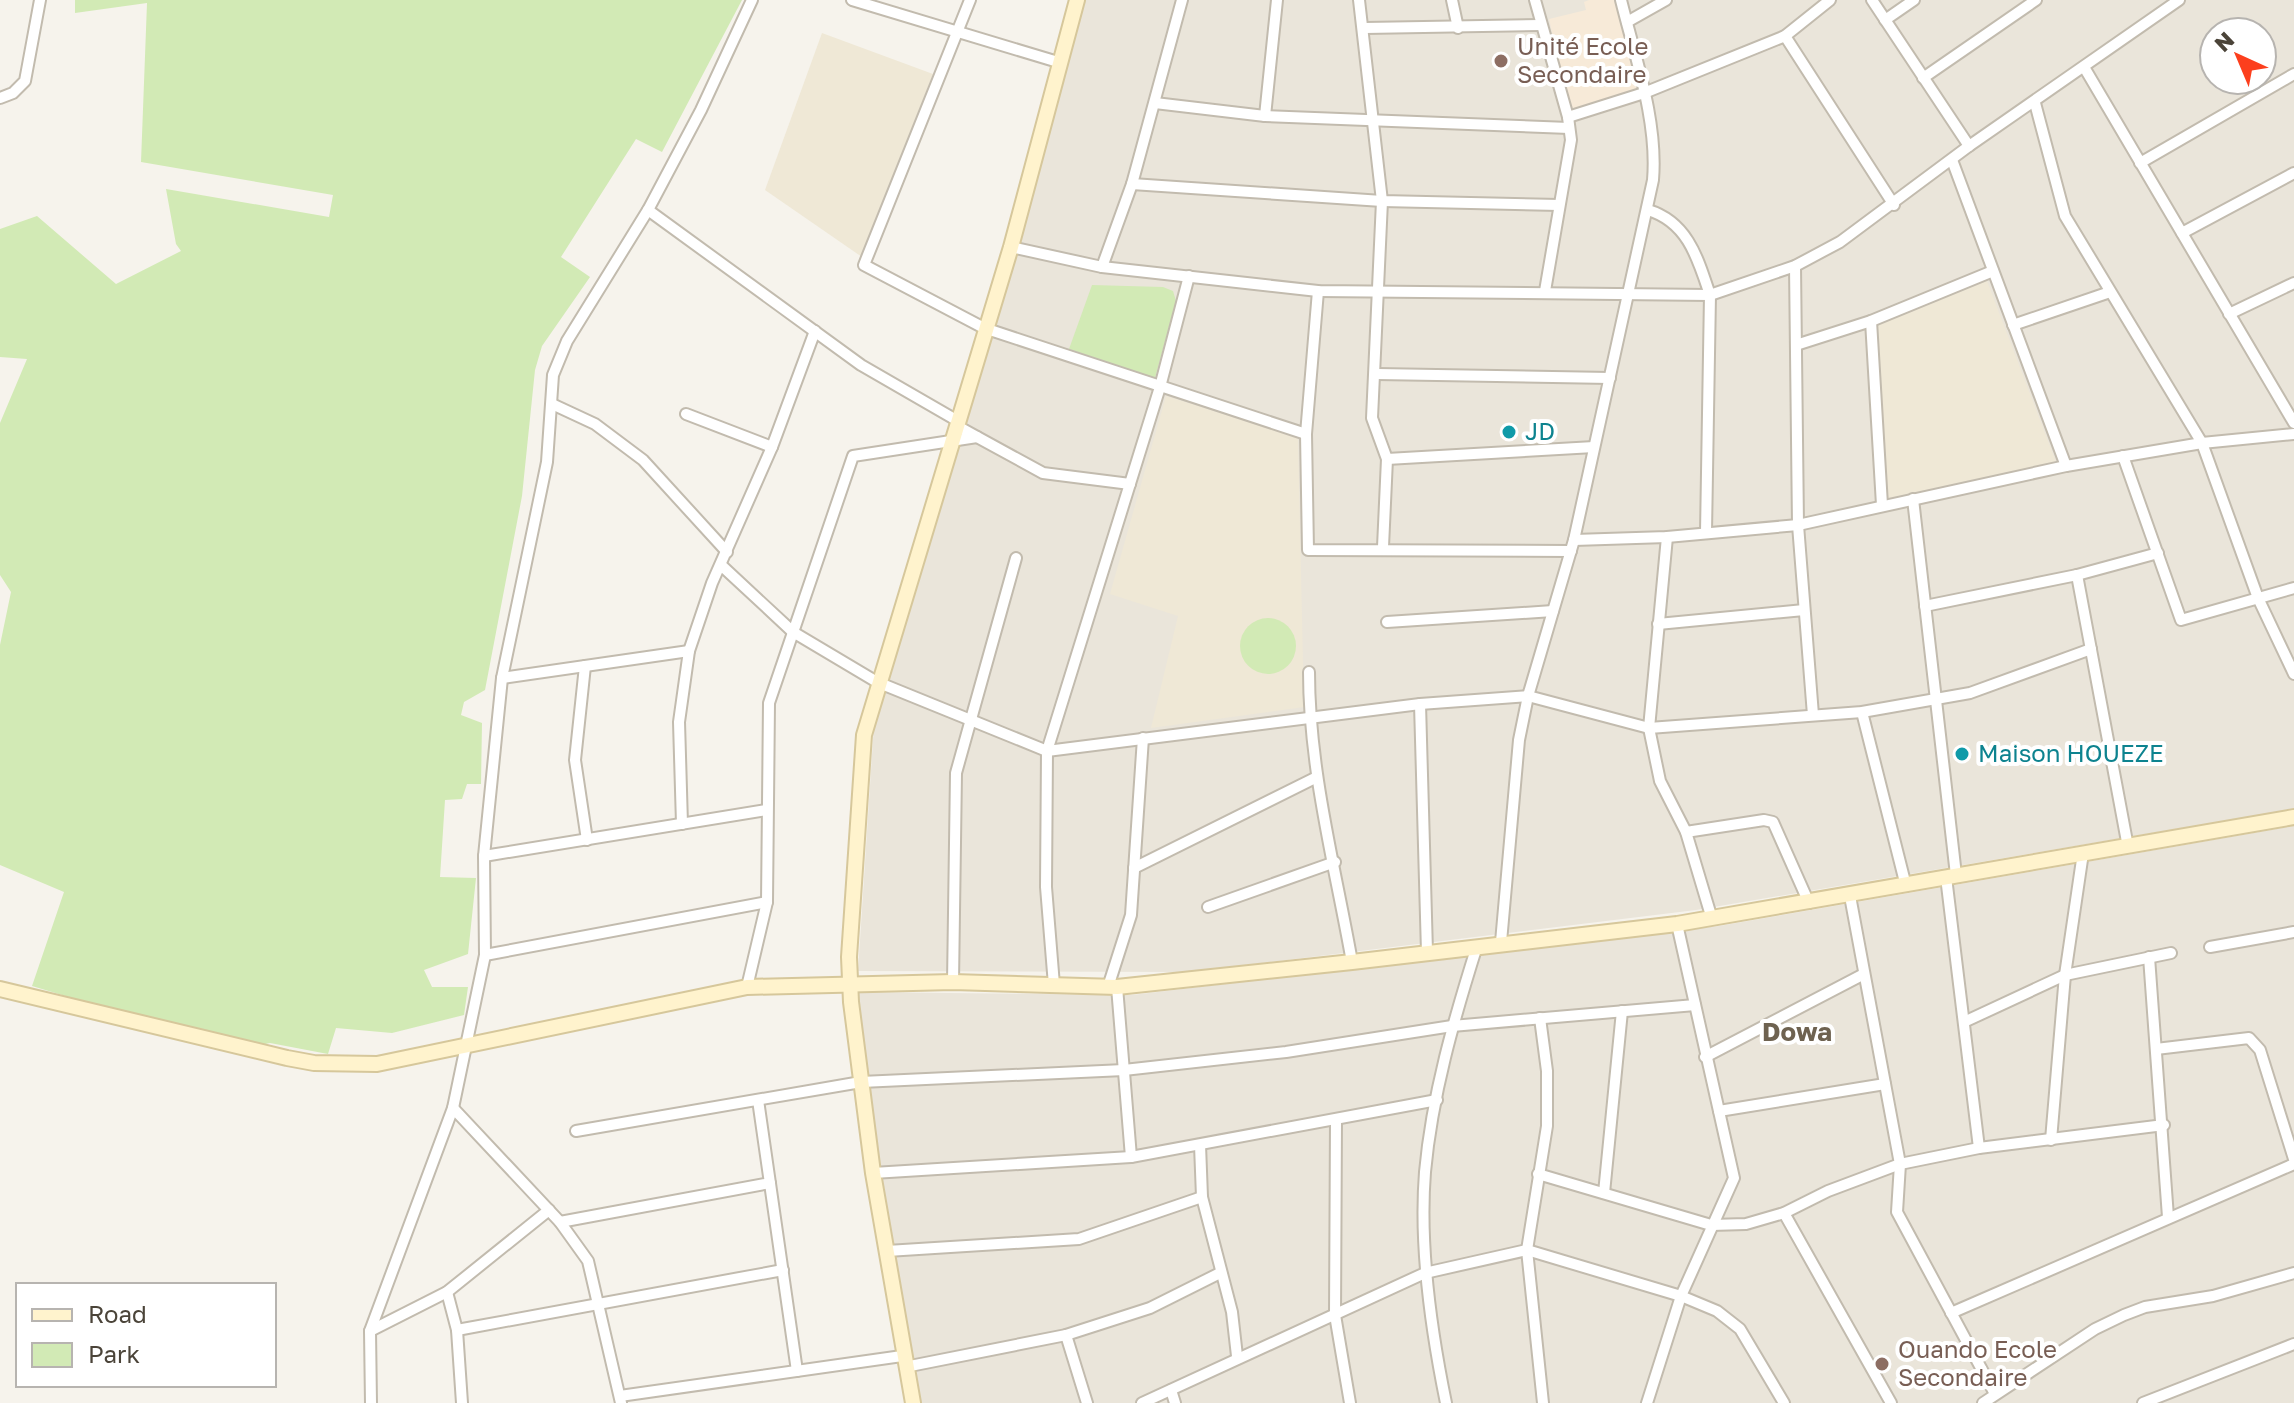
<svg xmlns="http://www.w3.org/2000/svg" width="2294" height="1403" font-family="'Golos Text',sans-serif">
<rect width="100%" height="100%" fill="#f6f3ec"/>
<g fill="#eae5da" fill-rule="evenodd">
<path d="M1085 0H2294V809L1696 910 1188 972 858 971 874 724ZM2214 32H2262V80H2214Z"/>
<path d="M2294 826V1403H920L879 1158 857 992 1132 995 1719 926Z"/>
</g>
<path fill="#f7ead8" d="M1589 0H1619L1640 90 1570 113 1549 19 1586 10 1584 2Z"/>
<g fill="#efe8d6">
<path d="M822 33 933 74 862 257 765 190Z"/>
<path d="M1987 281 2056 462 1887 499 1877 323Z"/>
<path d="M1166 396 1298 437 1304 707 1151 728 1178 616 1110 594Z"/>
</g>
<g fill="#d2eab5">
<path d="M75 0H742L662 152 636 139 561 257 590 277 542 346 535 370 522 496 485 690 464 702 461 715 482 723 481 784H467L462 799 445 800 440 877 476 878 468 954 424 970 432 987H468L464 1015 392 1033 336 1028 328 1054 270 1043 256 1046 152 1022 32 986 64 892 0 865V645L11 592 0 575V423L27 359 0 357V229L37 216 116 284 181 251 176 244 166 189 329 217 333 195 141 162 147 3 75 13Z"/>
<path d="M1092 285 1163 287 1173 291 1176 301 1155 378 1069 349Z"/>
<circle cx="1268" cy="646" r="28"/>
</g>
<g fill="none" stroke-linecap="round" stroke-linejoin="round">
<g stroke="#c2bbae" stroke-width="14">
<g id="street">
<path d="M852 0 1058 62"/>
<path d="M970 0 864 265 984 328 1306 434"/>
<path d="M1359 0 1382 201 1372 418 1387 459 1383 547"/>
<path d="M1452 0 1458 28"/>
<path d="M1535 0 1568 117 1571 140 1545 291"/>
<path d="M1872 0 1969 146"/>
<path d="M1885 20 1914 0"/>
<path d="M1627 22 1666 0"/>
<path d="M1365 28 1541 25"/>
<path d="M1785 36 1894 205"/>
<path d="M2084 67 2294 423"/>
<path d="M1923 78 2036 0"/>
<path d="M0 98 13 93 25 81 40 0"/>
<path d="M1155 103 1265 116 1569 128"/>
<path d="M2035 103 2065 216 2202 443 2258 598 2294 674"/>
<path d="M1265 116 1277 0"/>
<path d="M1568 117 1644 93 1785 36 1830 0"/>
<path d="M1952 160 2066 466"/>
<path d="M2140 163 2294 74"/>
<path d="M1132 184 1382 201 1559 205"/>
<path d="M648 210 861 365 958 421"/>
<path d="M1648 210C1688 222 1698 259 1710 295L1706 532"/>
<path d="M2182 233 2294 173"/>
<path d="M1011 247 1102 267 1318 291 1710 295 1795 266 1840 242 1969 146 2179 0"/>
<path d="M1795 266 1798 525 1813 715"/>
<path d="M1102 267 1132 184 1182 0"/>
<path d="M1318 291 1306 434 1308 550 1571 551"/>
<path d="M2229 314 2294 283"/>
<path d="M1871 321 1882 505"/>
<path d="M2013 325 2110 292"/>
<path d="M1796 345 1871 321 1993 271"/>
<path d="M1377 374 1610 378"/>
<path d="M552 404 595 424 643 460 727 552"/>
<path d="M686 414 772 447"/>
<path d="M957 426 1043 473 1130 484"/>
<path d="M2123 456 2181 620 2294 588"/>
<path d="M1387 459 1594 447"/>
<path d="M1913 499 1956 875"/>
<path d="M1667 537 1649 728 1660 781 1686 832 1712 919"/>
<path d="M1574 540 1667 537 1798 525 2066 466 2202 443 2294 434"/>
<path d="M722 566 793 632 877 682 1047 751 1420 704 1528 696 1649 728 1862 712 1970 693 2091 649"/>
<path d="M2077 575 2128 847"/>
<path d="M1925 606 2077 575 2158 553"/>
<path d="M1387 622 1553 611"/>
<path d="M1658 624 1804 610"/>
<path d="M585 666 575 760 587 840"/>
<path d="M1309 672C1309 770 1335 866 1352 962"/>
<path d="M502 678 689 651"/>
<path d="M1420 704 1427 952"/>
<path d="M1862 712 1906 886"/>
<path d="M682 824 679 722 689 651 712 583 772 447 815 331"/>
<path d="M1686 832 1764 820 1773 822 1809 903"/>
<path d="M484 856 766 810"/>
<path d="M1134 868 1317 777"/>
<path d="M1946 877 1979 1148"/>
<path d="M1850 896 1900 1164 1897 1212 1995 1394"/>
<path d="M1208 907 1335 862"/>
<path d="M1501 942 1519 740 1528 696 1574 540 1653 180C1658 121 1635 57 1621 0"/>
<path d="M2210 947 2294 932"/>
<path d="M485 955 767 902"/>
<path d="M2149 957 2168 1217"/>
<path d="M953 982 956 773 1016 558"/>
<path d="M1054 985 1046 887 1047 751 1160 387 1189 276"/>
<path d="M747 987 767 902 769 703 853 456 977 437"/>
<path d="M1108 987 1131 915 1143 738"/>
<path d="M1117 987 1131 1157"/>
<path d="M1540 1018 1547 1071V1126L1527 1250 1543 1403"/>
<path d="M1964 1022 2065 975 2171 953"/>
<path d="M2156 1049 2249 1038 2260 1050 2294 1159"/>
<path d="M1705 1057 1864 974"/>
<path d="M758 1100 797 1371"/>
<path d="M453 1108 560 1222 588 1261 621 1403"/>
<path d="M1719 1111 1885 1084"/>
<path d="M1336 1120 1335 1315 1350 1403"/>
<path d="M576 1131 861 1082 1124 1070 1286 1052 1452 1026 1695 1005"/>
<path d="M2051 1140 2065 975 2083 853"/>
<path d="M1200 1145 1202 1197 1232 1312 1237 1356"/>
<path d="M873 1173 1131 1157 1437 1100"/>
<path d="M1538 1174 1711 1225 1746 1224 1784 1213 1828 1191 1900 1164 1979 1148 2164 1125"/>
<path d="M1604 1193 1622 1011"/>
<path d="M1784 1213 1891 1403"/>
<path d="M560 1222 770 1183"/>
<path d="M887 1251 1079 1239 1202 1197"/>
<path d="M447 1292 457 1330 462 1403"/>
<path d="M1951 1313 2294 1164"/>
<path d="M457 1330 783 1270"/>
<path d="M370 1331 447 1292 549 1210"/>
<path d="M1066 1335 1087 1403"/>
<path d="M905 1367 1066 1335 1150 1308 1220 1273"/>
<path d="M1171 1390 1175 1403"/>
<path d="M620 1396 902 1356"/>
<path d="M371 1403 370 1331 453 1108 485 955 484 856 502 678 547 462 553 375 567 341 648 210 701 110 752 0"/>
<path d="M1142 1403 1425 1273 1527 1250 1681 1296 1717 1311 1740 1329 1784 1403"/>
<path d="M1446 1403C1431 1330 1419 1247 1425 1172 1432 1095 1454 1019 1477 946"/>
<path d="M1647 1403 1681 1296 1734 1178 1677 924"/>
<path d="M1983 1403 2095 1329 2124 1315 2145 1307 2213 1296 2294 1273"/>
<path d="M2143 1403 2294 1344"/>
</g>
</g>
<g stroke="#d6c79b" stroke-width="18">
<g id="secondary">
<path d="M0 989 287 1058 314 1063 377 1064 747 987 953 982 1117 987 1352 962 1677 924 2294 817"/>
<path d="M913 1403 873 1173 851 1002 849 957 864 735 1011 247 1077 0"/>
</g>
</g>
<use href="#street" stroke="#fff" stroke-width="10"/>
<use href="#secondary" stroke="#fff3cd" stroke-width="14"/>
</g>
<g fill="#8d6e63" stroke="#fff" stroke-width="3">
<circle cx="1501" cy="61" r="8"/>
<circle cx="1882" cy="1364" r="8"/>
</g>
<g fill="#0f9aa8" stroke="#fff" stroke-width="3">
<circle cx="1509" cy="432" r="8"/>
<circle cx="1962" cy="754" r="8"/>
</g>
<g text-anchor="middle" stroke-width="8" stroke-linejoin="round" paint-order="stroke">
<g font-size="24" fill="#785e54" stroke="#fff" text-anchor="start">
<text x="1517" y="55">Unité Ecole<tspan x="1517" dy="28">Secondaire</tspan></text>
<text x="1898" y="1358">Ouando Ecole<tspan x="1898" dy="28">Secondaire</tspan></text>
</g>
<g font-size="24" fill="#0d838f" stroke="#fff" text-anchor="start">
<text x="1525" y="440">JD</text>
<text x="1978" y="762">Maison HOUEZE</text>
</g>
<g font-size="26" font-weight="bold" fill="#6e6250" stroke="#fff">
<text x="1797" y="1041">Dowa</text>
</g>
</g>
<rect x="16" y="1283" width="260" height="104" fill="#ffffff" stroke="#b7b4b0" stroke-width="2"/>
<rect x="32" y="1309" width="40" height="12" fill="#fff3cd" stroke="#b7b4b0" stroke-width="2"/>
<text x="88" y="1323" font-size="24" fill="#4b4439">Road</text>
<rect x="32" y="1343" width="40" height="24" fill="#d2eab5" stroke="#b7b4b0" stroke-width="2"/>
<text x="88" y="1363" font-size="24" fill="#4b4439">Park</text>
<g transform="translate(2238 56) rotate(316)"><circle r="38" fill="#ffffff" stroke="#b7b4b0" stroke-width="2"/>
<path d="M0-6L14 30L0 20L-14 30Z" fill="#fc3f1d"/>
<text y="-12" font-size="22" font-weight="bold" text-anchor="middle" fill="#4b4439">N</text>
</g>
</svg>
